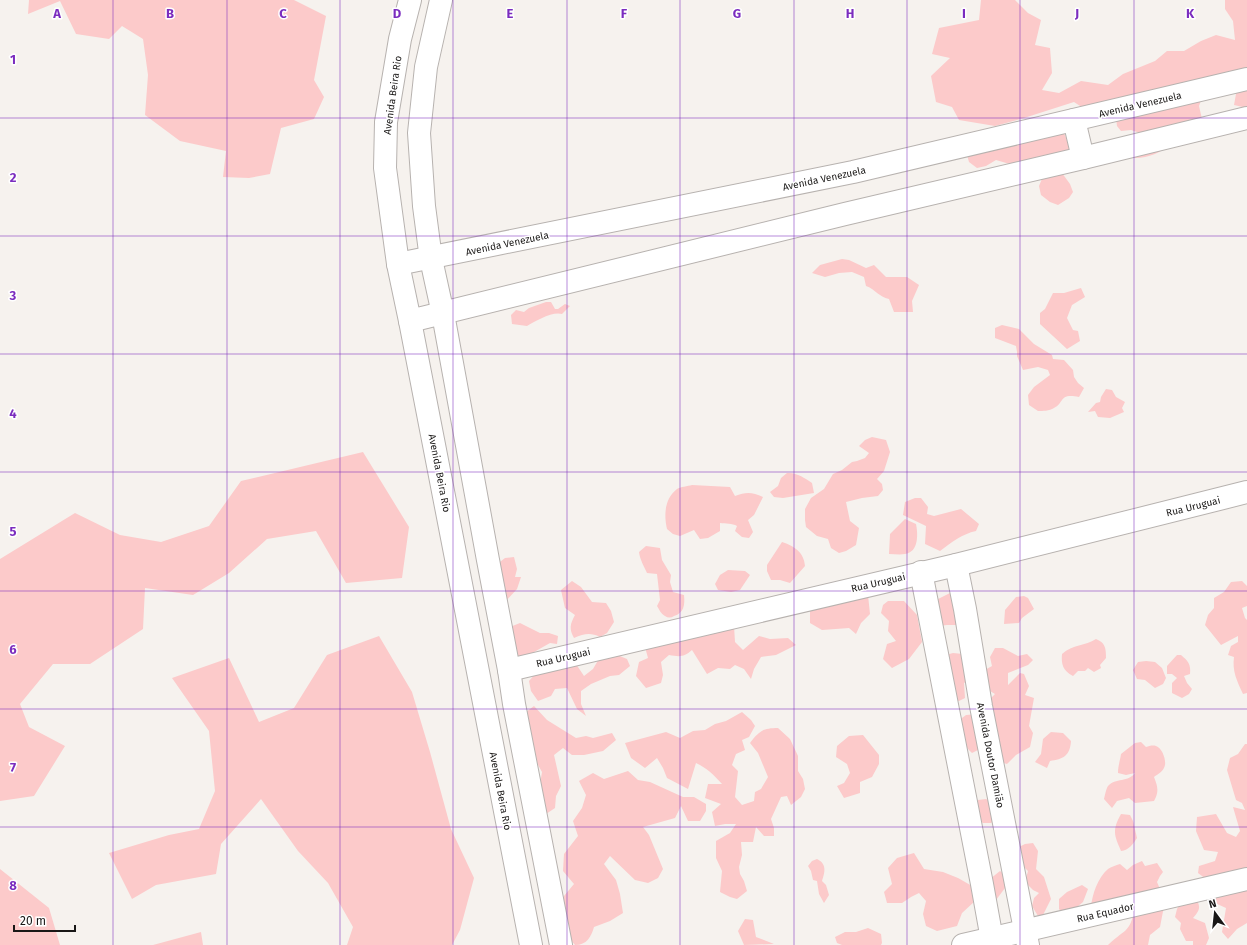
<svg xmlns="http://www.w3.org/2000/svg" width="1247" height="945" font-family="'Fira Sans',sans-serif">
<rect width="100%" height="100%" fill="#f6f2ee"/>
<g fill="#fccaca">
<path d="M29 0H294L326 16 314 80 324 97 314 119 281 128 270 174 249 178 223 177 226 151 180 141 145 115 148 75 143 39 122 26 109 39 76 34 60 1 28 14Z"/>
<path d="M981 0H1015L1028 13 1041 20 1035 45 1050 48 1052 73 1042 90 1059 93 1081 81 1108 85 1123 74 1155 61 1167 51H1184L1201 41 1216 35 1235 40 1233 21 1225 9V0H1247V74L1160 88 1133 95 1103 121 1074 102 1024 118 995 126 959 120 952 107 936 102 931 76 950 58 932 54 939 28 979 20Z"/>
<path d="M1247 82V108L1234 105 1236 94 1231 85Z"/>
<path d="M1203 95 1199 106 1202 119C1182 135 1161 159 1134 158L1131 151 1140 133 1131 130 1121 131 1117 126 1116 118Z"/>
<path d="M1064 133 1070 147 1062 173 1070 184 1073 192 1069 198 1058 205 1050 202 1041 195 1039 186 1044 174 996 160 986 166 977 168 969 162 967 155Z"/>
<path d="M842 259 849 260 866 268 874 265 886 277H907L919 285 912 301 913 312H894L889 299C879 297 875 289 866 286L864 277 852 272 839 273 825 277 812 273 820 265Z"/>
<path d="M1081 288 1085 297 1072 305 1067 318 1073 330 1078 331 1080 341 1067 349 1040 324V313L1045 309 1053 293H1064Z"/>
<path d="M546 302H551L555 309H558L565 304 570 306 562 314C553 311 535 321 527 326L512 324 511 315 516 310 524 312 529 308Z"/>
<path d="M1002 325 1019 329 1034 344 1052 355 1053 359 1064 360 1073 370 1074 377 1078 383 1084 388 1079 397C1058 393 1065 403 1054 408 1049 411 1043 411 1038 411L1029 405 1028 395 1034 387 1050 375 1048 370 1038 367 1023 370 1017 356V352L1016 346 995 338V328Z"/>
<path d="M1106 389 1112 390 1116 397 1125 402 1122 408 1124 412 1110 418 1098 417 1095 411 1088 412 1096 403 1100 402 1101 397Z"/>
<path d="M872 437 886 440 890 452 884 471 877 479 882 484 883 490 878 496 862 498 846 502 850 521 859 528 856 545 846 551 839 553 831 548 828 539 817 536 806 527 805 520V509L811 498 824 489 833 474 842 470 852 462 857 461 865 458 869 453 859 446 865 440Z"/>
<path d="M363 452 409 527 402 578 346 583 316 531 267 539 229 573 193 595 145 588 143 629 90 664H53L20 704 29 727 65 746 34 796 0 801V559L75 513 120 535 161 542 209 526 241 481Z"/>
<path d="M787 473C796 472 805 478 812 483L814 493 783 498 774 497 770 492 778 486 781 478Z"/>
<path d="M692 485 730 487 735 496C746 492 752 492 763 497L754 515 748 520 753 532 749 538 742 537 735 531 737 526C732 523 726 524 720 523V531L708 538 700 539 694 530 680 536 673 534 667 529C664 516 664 499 677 489 680 487 688 486 692 485Z"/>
<path d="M915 498H921L928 507 927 514 934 516 961 509 979 524 976 531C962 534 952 542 940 551L925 544 926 526 903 515 905 502Z"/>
<path d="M905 519 916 524C918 534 919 552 905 554 900 555 894 554 889 554L890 534Z"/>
<path d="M782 542C794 546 804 552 805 566L790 583 780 580H771L767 571V565Z"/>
<path d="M646 546 660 548 662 560 671 575 670 582 673 592 684 595C685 605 684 613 674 616 671 618 668 618 665 616 661 614 659 609 657 606L660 600 657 574 647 573C644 566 640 560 639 552Z"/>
<path d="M514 557 517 569 515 577H521L517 589 504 603 496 565 505 558Z"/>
<path d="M728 570 745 571 750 575 740 590 731 592 718 590 715 584 720 575Z"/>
<path d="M572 581 581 587 592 602 606 603 611 611 614 622 607 633 600 637C590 632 584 634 574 638 569 629 570 624 575 615L565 608 561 590Z"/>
<path d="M1242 581 1247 586V606L1242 608 1245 618 1247 620V693L1243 694C1237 681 1232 671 1234 657L1228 655 1231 646 1238 642V636L1221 645 1205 625 1208 615 1214 608V598L1224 592 1231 582Z"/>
<path d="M950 593 961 594 959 625H947L938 626 932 602Z"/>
<path d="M868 595 870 614 861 623 856 634 849 628 822 630 810 623V608Z"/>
<path d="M1024 596 1028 598 1034 609 1022 618 1019 623 1004 624 1005 610 1016 597Z"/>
<path d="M888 601H904L917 615 922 642 909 659 892 668 883 659 887 644 896 641 888 631 889 621 881 613 883 605Z"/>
<path d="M520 623 540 633H549L558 636 557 644 550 643 527 656 516 658 510 627Z"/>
<path d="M734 626 735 642 743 650 759 636 770 639 788 638 796 645 776 655 761 657 754 669 751 679 744 669 735 665 730 669 718 668 707 674 692 650C684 657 680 657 669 655L661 662 663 675 661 683 646 688 636 676 639 662 648 658 645 647Z"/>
<path d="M379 636 412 692 430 752 451 829 474 878 460 930 452 945H347L353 927 328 883 298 851 261 799 221 844 216 874 156 885 132 899 109 853 169 835 199 829 215 791 209 731 172 678 229 658 259 722 294 708 327 655Z"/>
<path d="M1096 639C1105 643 1106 647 1106 658L1100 665 1101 668 1094 672 1088 668 1085 671H1078L1073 676C1063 671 1061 664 1062 654 1073 644 1085 646 1096 639Z"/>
<path d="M995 648H1003L1018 656 1027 654 1033 660 1028 665 1008 673V685L1020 673 1024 674 1029 686 1025 695 1034 698 1029 726 1033 733 1030 747 1016 755 1007 764 994 760 983 706 995 694 990 691 983 671 992 666 990 657Z"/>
<path d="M953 653 963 654 970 680 964 683 965 698 959 701 951 700 946 655Z"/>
<path d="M615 654 627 659 630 666 619 675 610 676 591 684 581 691V704L586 716 577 709 567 688 555 689 551 696 538 701 531 691 529 681 537 672 572 658 584 676 593 669 600 657Z"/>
<path d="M1177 655H1181C1188 661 1191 664 1190 674L1184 676 1187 683 1192 689 1189 694 1182 698 1172 693V683L1177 678 1172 674H1167V666Z"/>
<path d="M1146 661 1155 662 1162 668 1166 678 1163 684 1155 688 1145 680 1137 679 1133 670 1138 662Z"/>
<path d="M534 706 547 720 576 738 586 736 593 738 612 733 616 740 603 751 584 755H572L563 748 554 755 561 786 556 796 555 808 543 816 539 790 542 772 533 756 526 712Z"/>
<path d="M742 712 751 720 755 726 749 737 742 740 745 750 736 754 732 765 738 771 735 797 742 805 754 801 755 792 761 789 768 777 758 753 750 743C759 731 763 728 778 728L790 739 798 756V771L803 779 805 789 801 797 791 805 787 796 781 797 771 819 774 828V836H764L756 827 753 842H741L742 855 739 867 740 874 744 881 747 891 737 899 730 897 720 892 722 871 716 858V841L730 833 736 824H725L715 826 712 812 721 804 705 798 708 784H722C714 775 707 768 696 763L688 789 667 778 663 768 657 758 645 768 631 758 625 743 666 732 680 738 693 731 705 730 715 724 726 721Z"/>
<path d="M978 714 980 749 972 753C960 742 960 733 962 718L966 715Z"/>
<path d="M1051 732 1063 733 1071 741C1070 756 1063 759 1050 761L1047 768 1035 762 1041 754 1043 739Z"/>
<path d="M863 735 879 755V764L872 777 860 782V793L844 798 837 786 844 783 850 773 847 764 836 757 837 746 849 736Z"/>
<path d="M1141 742 1146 747C1149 746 1153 745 1156 746 1162 748 1166 759 1165 765 1164 771 1158 774 1154 777 1158 787 1159 792 1154 801L1135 803 1129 798 1117 801 1112 808 1104 799C1105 795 1106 789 1108 786 1115 778 1129 782 1135 773L1126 775 1118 773C1118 766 1120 761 1121 754L1135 743Z"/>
<path d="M1245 744H1247V923L1237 929 1228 939 1222 932 1226 908 1215 903 1210 906 1208 901 1214 891 1210 882 1198 873 1199 866 1215 861 1218 852 1204 850 1196 831 1197 817 1216 814 1227 833 1236 837 1240 831 1233 807 1245 810 1242 803 1236 800 1227 770 1230 758 1238 754Z"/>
<path d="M628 771 638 780 650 782 683 797H694L706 804V811L700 821H688L681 806 675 818 643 827 649 835 663 869 658 878 648 883 635 880 610 856 604 864 616 880 620 894 623 913 610 921 594 927C591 937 587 945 575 945L567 935 562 905 564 896 574 884 563 871 564 854 578 836 573 821 582 808 586 795 579 781 593 773 604 779Z"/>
<path d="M986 799 991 802 997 818 991 823H983L976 818V808L978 800Z"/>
<path d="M1121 814 1130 815 1133 821 1137 838C1133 844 1129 850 1121 851 1114 835 1112 830 1121 814Z"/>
<path d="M1033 843 1038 851 1036 869 1044 877 1051 899 1043 915 1038 916 1032 906 1034 898 1039 893 1033 890 1025 882 1028 871 1022 865 1019 847 1025 844Z"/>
<path d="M914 853 924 869 943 872 958 878 972 886 975 901 962 913 957 926 937 931 926 926 923 914 926 901 919 893 911 897 902 903H887L884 892 892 884 888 868 897 858Z"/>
<path d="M817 859C827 864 825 872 822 881L826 885 829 895 824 903 819 894 817 881 813 880 811 871 808 866 812 861Z"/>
<path d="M1142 861 1145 866 1157 863 1163 872 1160 876 1157 882 1165 901 1160 927 1150 935 1148 945H1108C1123 930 1131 933 1134 909L1091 907C1092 895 1098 877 1108 869 1111 867 1116 865 1120 864L1127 870 1133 865Z"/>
<path d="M0 869 49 908 60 945H0Z"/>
<path d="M1000 871 1008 877 1005 888 996 900 990 879Z"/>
<path d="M1082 885 1088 889 1083 902 1065 917 1059 909V899L1067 892Z"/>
<path d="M1196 899C1201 907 1200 910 1193 918L1205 923 1209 938 1206 945H1193V941H1186L1180 929 1181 923 1175 917 1177 909 1181 902Z"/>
<path d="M745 919 753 920 756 937 774 944 744 945 738 931Z"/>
<path d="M868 928 881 934 882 943 881 945H842L837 943 835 937 845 932H856Z"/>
<path d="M201 932 203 945H153Z"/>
</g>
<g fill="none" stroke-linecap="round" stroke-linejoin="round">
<g stroke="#b7b2af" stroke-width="24">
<g id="minor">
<path d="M443 314 488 560 509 670 514 704 561 945"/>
<path d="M410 321 531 945"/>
<path d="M956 565 965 609 981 706 1028 945"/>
<path d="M921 572 982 884 993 945"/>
<path d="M509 670 956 565 1247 492"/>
<path d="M963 945 1247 879"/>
</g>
</g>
<g stroke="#b7b2af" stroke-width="24">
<g id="major">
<path d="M410 0 400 39 386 122 385 168 398 264 410 321 845 214 1083 158 1247 118"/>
<path d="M441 0 426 67 419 133 424 206 431 259 443 314"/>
<path d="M1074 120 1083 158"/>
<path d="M398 264 853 172 1247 79"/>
</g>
</g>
<use href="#minor" stroke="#fff" stroke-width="22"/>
<use href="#major" stroke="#fff" stroke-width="22"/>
</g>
<path fill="none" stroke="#7b2cbf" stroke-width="1" stroke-opacity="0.55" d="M113 0V945M227 0V945M340 0V945M453 0V945M567 0V945M680 0V945M794 0V945M907 0V945M1020 0V945M1134 0V945M0 118H1247M0 236H1247M0 354H1247M0 472H1247M0 591H1247M0 709H1247M0 827H1247"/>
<g text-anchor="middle" stroke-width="3" stroke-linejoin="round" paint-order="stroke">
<g font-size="10" fill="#191716" stroke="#fff">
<text transform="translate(392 95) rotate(-82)" y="4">Avenida Beira Rio</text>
<text transform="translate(1140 104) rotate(-13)" y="4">Avenida Venezuela</text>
<text transform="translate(824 178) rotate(-12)" y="4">Avenida Venezuela</text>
<text transform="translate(507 243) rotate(-12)" y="4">Avenida Venezuela</text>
<text transform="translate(440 473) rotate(79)" y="4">Avenida Beira Rio</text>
<text transform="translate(1193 506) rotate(-14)" y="4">Rua Uruguai</text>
<text transform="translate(878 582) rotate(-13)" y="4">Rua Uruguai</text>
<text transform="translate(563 657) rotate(-13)" y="4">Rua Uruguai</text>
<text transform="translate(991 755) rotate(79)" y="4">Avenida Doutor Damião</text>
<text transform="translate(501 791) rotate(79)" y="4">Avenida Beira Rio</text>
<text transform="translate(1105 912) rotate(-13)" y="4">Rua Equador</text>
</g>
</g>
<g font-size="13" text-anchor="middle" font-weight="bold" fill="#7b2cbf" stroke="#fff" stroke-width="3" stroke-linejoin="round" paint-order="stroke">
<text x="57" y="18">A</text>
<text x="170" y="18">B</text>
<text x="283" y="18">C</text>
<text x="397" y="18">D</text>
<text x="510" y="18">E</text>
<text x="624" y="18">F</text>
<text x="737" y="18">G</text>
<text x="850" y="18">H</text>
<text x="964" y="18">I</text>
<text x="1077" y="18">J</text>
<text x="1190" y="18">K</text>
<text x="13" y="64">1</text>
<text x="13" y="182">2</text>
<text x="13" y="300">3</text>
<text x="13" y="418">4</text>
<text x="13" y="536">5</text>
<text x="13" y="654">6</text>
<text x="13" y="772">7</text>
<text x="13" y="890">8</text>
</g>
<g transform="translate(1215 913) rotate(345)" stroke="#ffffff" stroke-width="3" paint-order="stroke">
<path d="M0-3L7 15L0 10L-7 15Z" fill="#191716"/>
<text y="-6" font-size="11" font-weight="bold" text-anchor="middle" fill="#191716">N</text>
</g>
<path d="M14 925v6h61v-6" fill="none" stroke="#191716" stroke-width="2"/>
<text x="20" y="925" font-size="12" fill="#191716" stroke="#ffffff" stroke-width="3" paint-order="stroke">20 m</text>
</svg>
